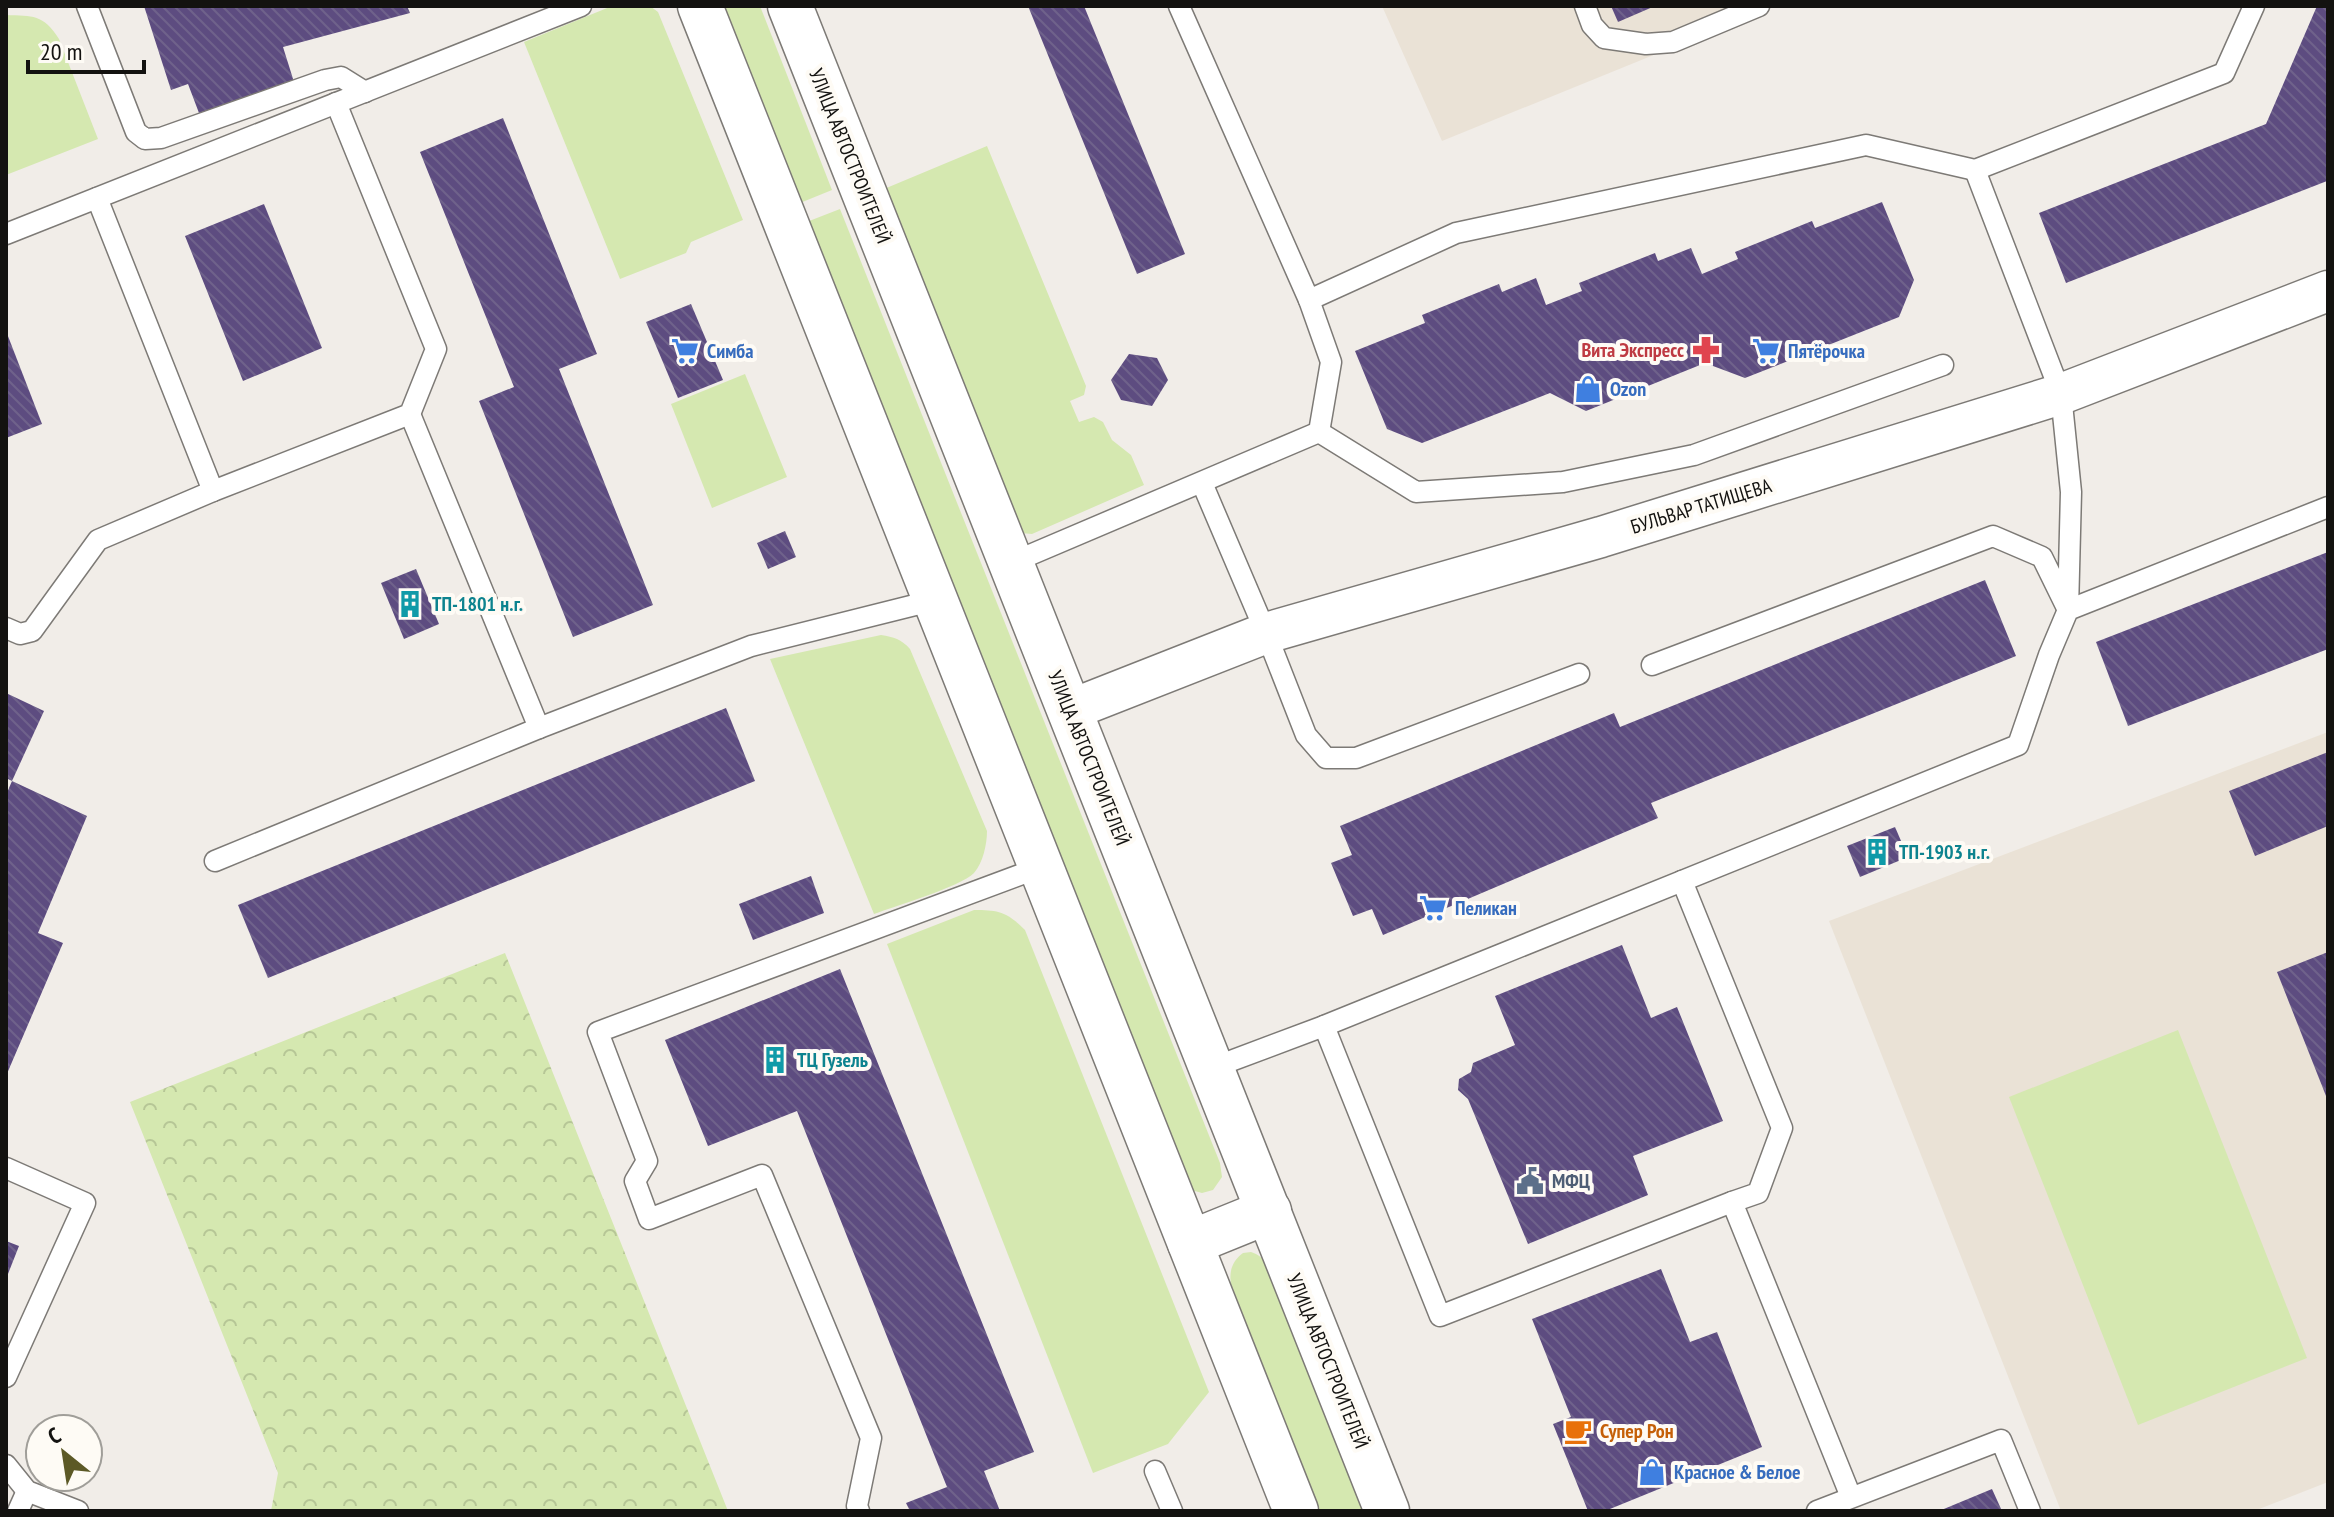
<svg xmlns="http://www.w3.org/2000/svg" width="2334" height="1517" font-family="'PT Sans Narrow',sans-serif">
<defs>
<pattern id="park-crowns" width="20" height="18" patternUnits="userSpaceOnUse" patternTransform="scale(2)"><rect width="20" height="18" fill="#d5e8b0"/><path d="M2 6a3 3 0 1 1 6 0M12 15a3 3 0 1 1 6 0" fill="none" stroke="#b6c696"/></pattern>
<pattern id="building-back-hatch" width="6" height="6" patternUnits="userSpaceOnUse" patternTransform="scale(2)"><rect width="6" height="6" fill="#5d4c80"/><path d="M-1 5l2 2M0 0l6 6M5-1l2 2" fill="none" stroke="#6f628b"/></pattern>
</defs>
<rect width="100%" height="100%" fill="#f1ede8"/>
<g fill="#eae2d6">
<path d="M1382 6H1774L1442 141Z"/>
<path d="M2328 732V1482L2254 1511H2061L1829 921Z"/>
</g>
<g fill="#d5e8b0">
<path d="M612 6H650L658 12 743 220 691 242 686 253 620 279 524 42Z"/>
<path d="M722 6H760L832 190 800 203Z"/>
<path d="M6 15C33 16 43 14 59 39L98 139 6 175Z"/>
<path d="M987 146 1086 386 1084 395 1070 401 1079 422 1094 417 1103 422 1112 440 1131 455 1144 485 1032 534 1021 533 872 194Z"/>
<path d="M840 209 1220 1163 1222 1177 1213 1190 1202 1193 1191 1190 804 223Z"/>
<path d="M745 374 787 477 712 508 671 404Z"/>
<path d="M881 635C894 637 901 639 910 649L987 831C987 844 983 863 974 873 960 887 895 906 874 914L770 659Z"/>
<path d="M974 910C999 910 1007 912 1025 930L1209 1392 1168 1444 1093 1473 887 944Z"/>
<path d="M2178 1030 2307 1358 2138 1425 2009 1097Z"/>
<path d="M1251 1252C1260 1255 1264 1259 1268 1267L1363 1511H1320L1231 1284C1229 1271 1232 1261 1243 1253Z"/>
</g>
<path fill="url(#park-crowns)" d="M505 953 728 1511H271L278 1473 130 1102Z"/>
<g fill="url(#building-back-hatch)">
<path d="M144 6H407L410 13 283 47 294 82 199 113 188 84 171 90Z"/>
<path d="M1028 6H1084L1185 254 1137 274Z"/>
<path d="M1611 6H1655L1618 22Z"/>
<path d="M2317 6H2328L2327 181 2066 283 2039 213 2266 124Z"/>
<path d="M503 118 597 354 559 369 653 605 573 637 479 401 514 387 420 152Z"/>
<path d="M1882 202 1914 280 1899 317 1745 378 1705 363 1586 411 1550 393 1422 443 1387 429 1355 351 1425 323 1422 315 1499 284 1502 292 1536 278 1546 305 1582 291 1579 283 1655 253 1658 261 1691 248 1702 274 1738 259 1735 252 1812 221 1815 228Z"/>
<path d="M264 204 322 348 243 381 185 236Z"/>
<path d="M691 304 723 380 678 398 646 322Z"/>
<path d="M6 331 42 424 6 438Z"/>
<path d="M1129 354 1157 358 1168 380 1152 406 1121 400 1111 380Z"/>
<path d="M785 531 796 557 768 569 757 543Z"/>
<path d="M2328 552V649L2128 726 2096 642Z"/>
<path d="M416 569 439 624 404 639 381 583Z"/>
<path d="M1985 580 2016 656 1651 803 1658 818 1383 935 1372 909 1353 916 1331 863 1352 855 1340 826 1614 713 1620 727Z"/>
<path d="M6 693 44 711 12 781 6 778Z"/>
<path d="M726 708 755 781 268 978 238 905Z"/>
<path d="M2328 752V826L2255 856 2229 791Z"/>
<path d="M12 781 87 816 38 933 63 943 6 1076V795Z"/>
<path d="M1895 827 1908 857 1860 877 1847 846Z"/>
<path d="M811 876 824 913 753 940 739 904Z"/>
<path d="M1622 945 1651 1018 1677 1007 1723 1121 1633 1156 1648 1195 1528 1244 1468 1099 1458 1090 1459 1079 1471 1072 1473 1063 1515 1045 1495 996Z"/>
<path d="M2328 952V1101L2277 972Z"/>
<path d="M840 969 1034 1452 984 1471 1000 1511H910L906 1503 947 1487 797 1111 708 1146 665 1040Z"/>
<path d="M6 1241 19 1246 6 1279Z"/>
<path d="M1661 1269 1690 1342 1717 1332 1762 1447 1605 1511H1588L1553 1424 1571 1417 1532 1319Z"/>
<path d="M1992 1489 2002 1511H1939Z"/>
</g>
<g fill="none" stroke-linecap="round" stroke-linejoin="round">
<g stroke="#7d7a76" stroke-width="23">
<g id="lane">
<path d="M87 6 136 132 145 139 161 138 325 80 341 77 365 92"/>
<path d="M1585 6 1592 25 1604 38 1646 44 1673 42 1759 6"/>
<path d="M6 234 581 6"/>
<path d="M1309 300 1456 233 1866 145 1975 170 2224 73 2254 6"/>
<path d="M410 414 539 728"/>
<path d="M1319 432 1416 492 1563 482 1694 455 1943 365"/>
<path d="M1202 483 1266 633 1306 735 1326 758H1356L1579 674"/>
<path d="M213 491 410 414 436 349 336 103"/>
<path d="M1011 563 1319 432 1331 362 1309 300 1179 6"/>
<path d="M6 628 20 634 32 631 98 540 213 491 97 198"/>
<path d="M1652 665 1993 536 2042 557 2068 610 2071 492 2061 394 1975 170"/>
<path d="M215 861 539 728 751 646 935 600"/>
<path d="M1682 881 1782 1128 1758 1193 1732 1202 1851 1497"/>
<path d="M1324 1026 1440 1316 1732 1202"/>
<path d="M1212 1068 1324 1026 2018 745 2049 655 2068 610 2328 507"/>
<path d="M6 1168 85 1203 6 1377"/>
<path d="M6 1465 27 1491 78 1511"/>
<path d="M1155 1471 1172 1511"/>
<path d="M18 1511 27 1491"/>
<path d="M859 1511 857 1506 871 1438 762 1175 649 1219 635 1181 647 1161 598 1032 1041 867"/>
<path d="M1817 1511 2001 1440 2030 1511"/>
</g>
</g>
<g stroke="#7d7a76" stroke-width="43">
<path id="street" d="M1070 710 1266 633 1601 537 2061 394 2328 291"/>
</g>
<g stroke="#7d7a76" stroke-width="47">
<g id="secondary">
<path d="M700 6 1296 1511"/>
<path d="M790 6 1387 1511"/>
<path d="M1190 1243 1269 1211"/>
</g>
</g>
<use href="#lane" stroke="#fff" stroke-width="20"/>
<use href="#street" stroke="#fff" stroke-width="40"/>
<use href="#secondary" stroke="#fff" stroke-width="44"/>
</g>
<defs>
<g id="pharmacy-bare" transform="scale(2.16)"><path d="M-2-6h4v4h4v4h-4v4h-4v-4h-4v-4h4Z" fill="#e0444e" stroke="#fefbf5" stroke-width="2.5" paint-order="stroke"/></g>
<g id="supermarket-bare" transform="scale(2.16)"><path d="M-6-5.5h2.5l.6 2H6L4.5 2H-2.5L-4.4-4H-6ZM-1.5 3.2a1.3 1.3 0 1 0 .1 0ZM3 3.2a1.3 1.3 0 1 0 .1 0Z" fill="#3f7fe0" stroke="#fefbf5" stroke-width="2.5" paint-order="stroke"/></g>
<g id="shop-bare" transform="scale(2.16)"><path d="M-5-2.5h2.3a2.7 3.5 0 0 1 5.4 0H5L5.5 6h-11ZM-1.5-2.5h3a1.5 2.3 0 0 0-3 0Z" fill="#3f7fe0" stroke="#fefbf5" stroke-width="2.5" paint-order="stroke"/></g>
<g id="building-bare" transform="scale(2.16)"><path d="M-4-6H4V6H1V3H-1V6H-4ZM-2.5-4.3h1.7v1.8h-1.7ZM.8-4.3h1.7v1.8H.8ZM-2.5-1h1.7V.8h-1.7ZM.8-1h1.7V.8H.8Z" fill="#0f9aa8" stroke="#fefbf5" stroke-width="2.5" paint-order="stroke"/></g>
<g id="civic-bare" transform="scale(2.16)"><path d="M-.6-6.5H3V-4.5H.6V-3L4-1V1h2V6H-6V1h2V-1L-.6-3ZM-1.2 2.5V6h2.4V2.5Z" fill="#5c6f8a" stroke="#fefbf5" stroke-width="2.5" paint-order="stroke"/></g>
<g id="cafe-bare" transform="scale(2.16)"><path d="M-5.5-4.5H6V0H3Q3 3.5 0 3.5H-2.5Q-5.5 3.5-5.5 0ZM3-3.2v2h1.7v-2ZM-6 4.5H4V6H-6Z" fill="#e8710a" stroke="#fefbf5" stroke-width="2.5" paint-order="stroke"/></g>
</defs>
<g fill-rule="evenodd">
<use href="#pharmacy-bare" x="1706" y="350"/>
<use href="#supermarket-bare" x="685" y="351"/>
<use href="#supermarket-bare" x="1766" y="351"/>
<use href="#shop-bare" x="1588" y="389"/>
<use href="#building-bare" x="410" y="604"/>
<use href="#building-bare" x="1877" y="852"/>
<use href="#supermarket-bare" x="1433" y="908"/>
<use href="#building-bare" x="775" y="1060"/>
<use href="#civic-bare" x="1530" y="1181"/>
<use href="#cafe-bare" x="1578" y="1431"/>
<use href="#shop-bare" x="1652" y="1472"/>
</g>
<g text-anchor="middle" stroke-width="8" stroke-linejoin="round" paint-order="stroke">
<g font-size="20" fill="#131210" stroke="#fefbf5">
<text transform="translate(850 156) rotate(68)" y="7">УЛИЦА АВТОСТРОИТЕЛЕЙ</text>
<text transform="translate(1701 506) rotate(-17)" y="7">БУЛЬВАР ТАТИЩЕВА</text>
<text transform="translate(1089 758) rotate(68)" y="7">УЛИЦА АВТОСТРОИТЕЛЕЙ</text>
<text transform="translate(1328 1361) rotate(68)" y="7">УЛИЦА АВТОСТРОИТЕЛЕЙ</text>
</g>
<g font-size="20" font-weight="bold" fill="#be3a42" stroke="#fefbf5" text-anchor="end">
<text x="1684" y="357">Вита Экспресс</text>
</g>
<g font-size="20" font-weight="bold" fill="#366cbe" stroke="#fefbf5" text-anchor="start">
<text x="707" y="358">Симба</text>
<text x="1788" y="358">Пятёрочка</text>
<text x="1610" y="396">Ozon</text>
<text x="1455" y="915">Пеликан</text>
<text x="1674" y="1479">Красное &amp; Белое</text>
</g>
<g font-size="20" font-weight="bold" fill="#0d838f" stroke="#fefbf5" text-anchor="start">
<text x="432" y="611">ТП-1801 н.г.</text>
<text x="1899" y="859">ТП-1903 н.г.</text>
<text x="797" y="1067">ТЦ Гузель</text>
</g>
<g font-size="20" font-weight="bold" fill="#4e5e75" stroke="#fefbf5" text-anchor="start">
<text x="1552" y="1188">МФЦ</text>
</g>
<g font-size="20" font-weight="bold" fill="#c56008" stroke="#fefbf5" text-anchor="start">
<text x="1600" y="1438">Супер Рон</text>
</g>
</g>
<rect width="2334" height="1517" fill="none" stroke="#131210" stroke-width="16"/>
<g transform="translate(64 1453) rotate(330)"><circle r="38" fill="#fefbf5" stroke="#a09e99" stroke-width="2"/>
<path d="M0-6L14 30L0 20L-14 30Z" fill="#5c5926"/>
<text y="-12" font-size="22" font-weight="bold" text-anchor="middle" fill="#131210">С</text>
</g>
<path d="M28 60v12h116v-12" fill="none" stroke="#131210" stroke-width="4"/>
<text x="40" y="60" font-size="24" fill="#131210" stroke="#fefbf5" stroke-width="6" paint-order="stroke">20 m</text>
</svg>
